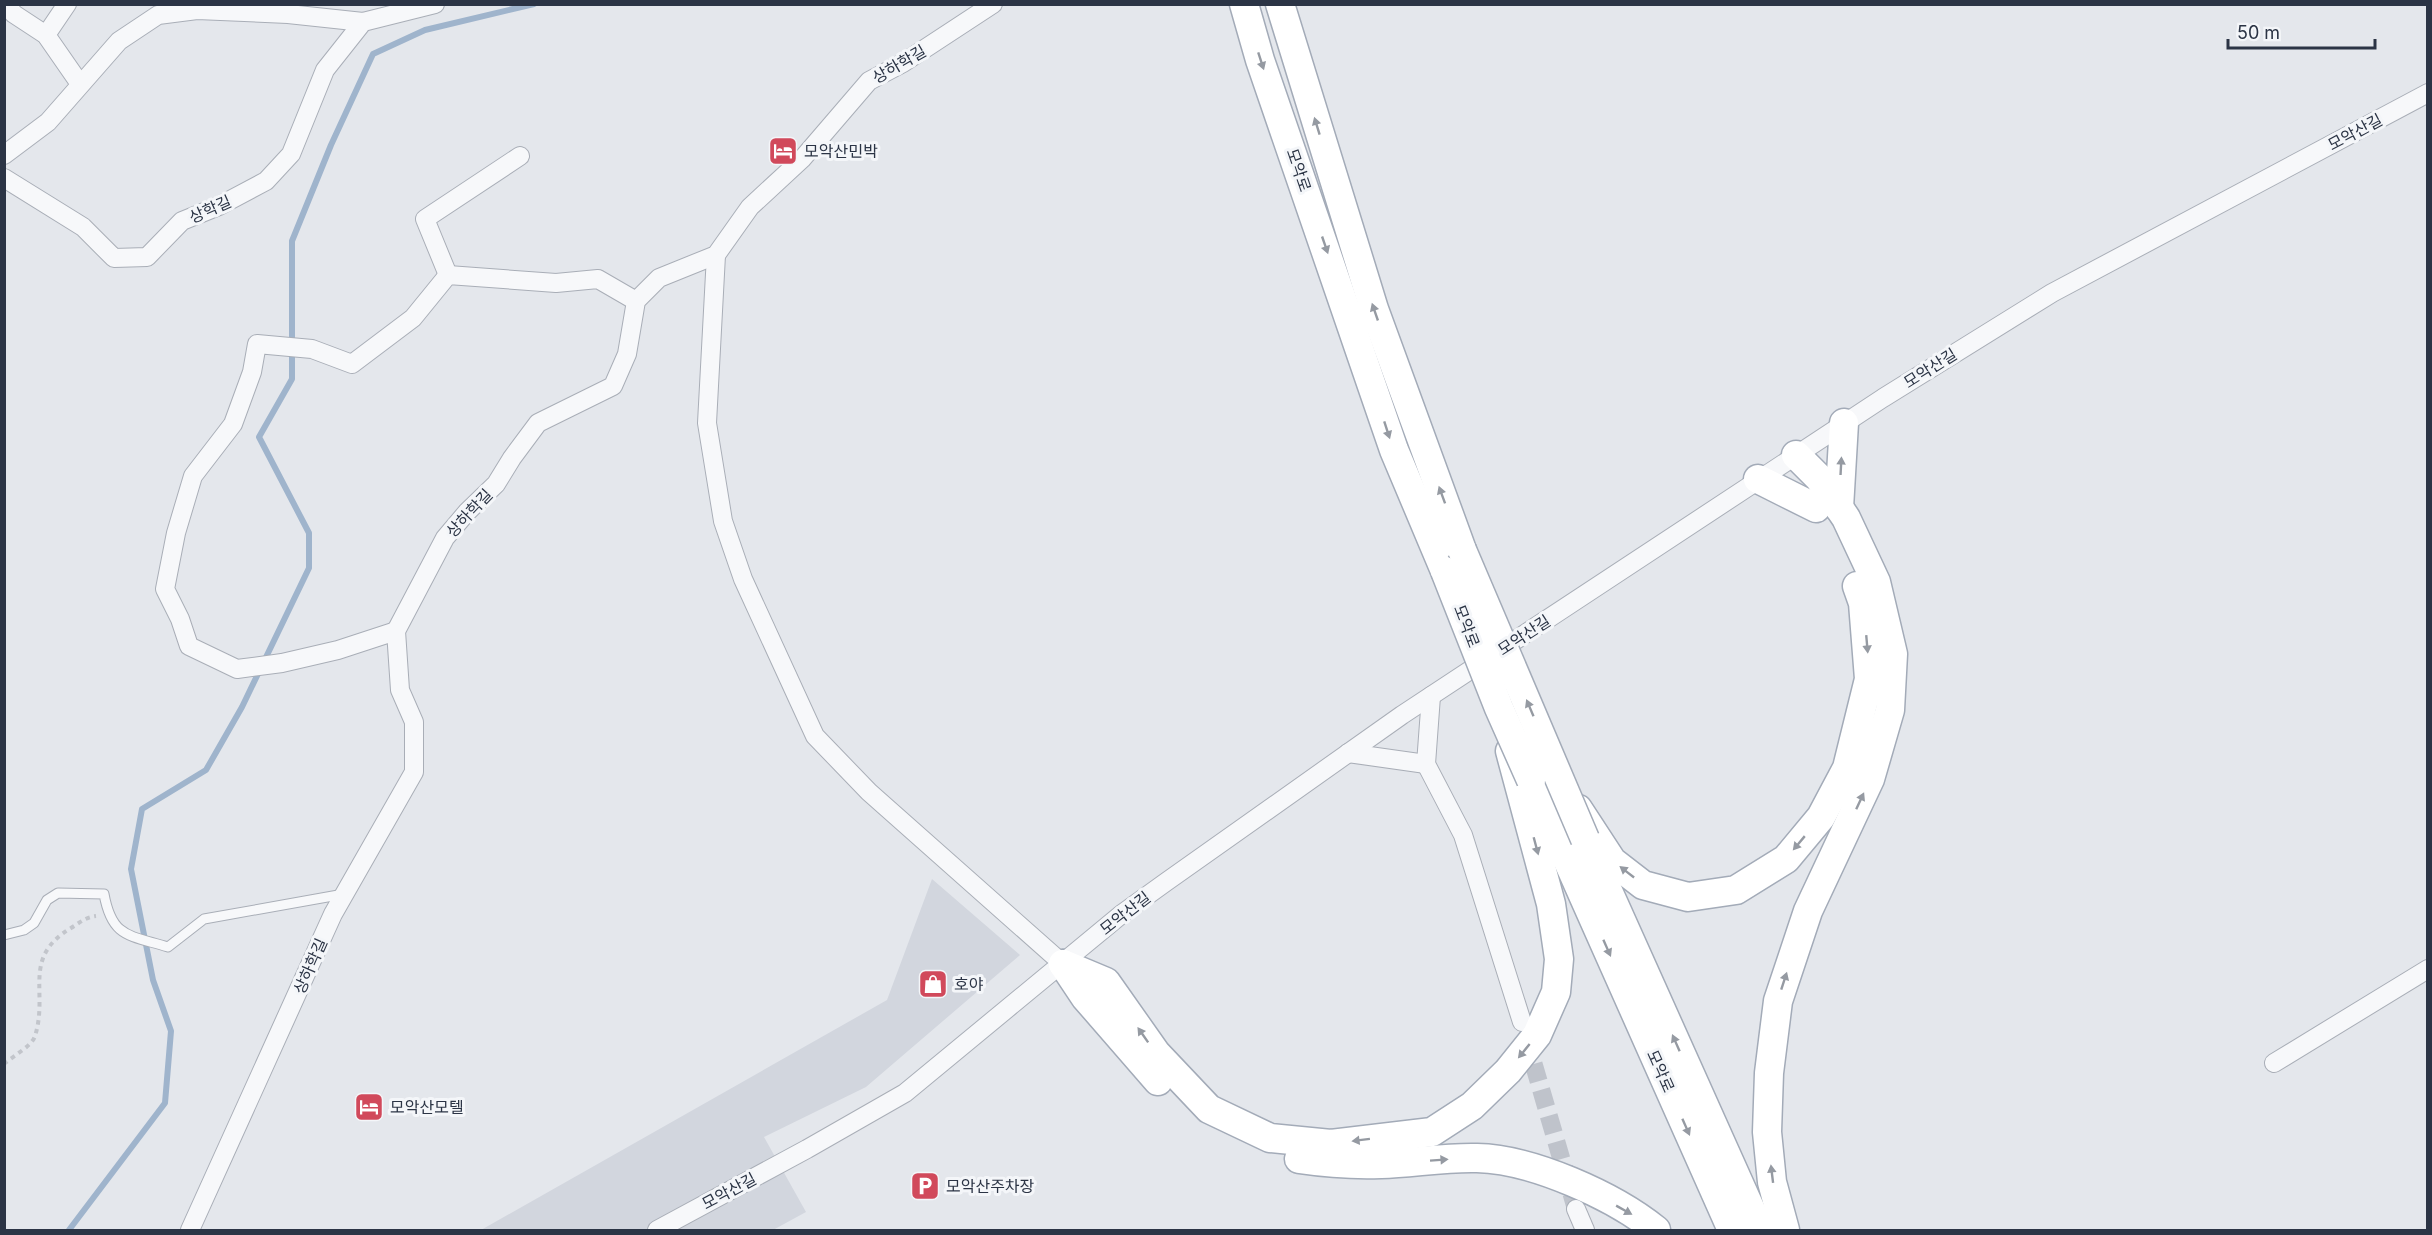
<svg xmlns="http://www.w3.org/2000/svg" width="2432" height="1235" font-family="Inter,'Noto Sans KR',sans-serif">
<rect width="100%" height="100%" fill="#e4e7ec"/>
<path fill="#d2d6de" d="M932 879 1020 955 866 1087 764 1137 806 1212 773 1230H481L887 1000Z"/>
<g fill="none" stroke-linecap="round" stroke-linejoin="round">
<path stroke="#9fb4cc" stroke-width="6" d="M69 1230 165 1103 171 1031 153 980 131 869 142 809 206 770 242 707 309 568V533L259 437 292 379V241L331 145 373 54 425 30 534 4"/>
<path stroke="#bfc3cb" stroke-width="18" stroke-dasharray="18 9" stroke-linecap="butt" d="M1526 1038 1576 1209"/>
<g stroke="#a9aeb7" stroke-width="11">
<path id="service" d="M4 935 24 930 34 923 47 900 58 893 104 894C112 938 129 935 168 947L204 919 344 894"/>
</g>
<g stroke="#a9aeb7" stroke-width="20">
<g id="minor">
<path d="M5 4 14 14 46 35 80 84"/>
<path d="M46 35 67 4"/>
<path d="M4 155 48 122 119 41 158 15 197 10 288 14 363 22"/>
<path d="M4 178 83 227 114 258 147 257 182 221 219 206 266 181 291 154 325 70 363 22 435 4"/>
<path d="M716 255 707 423 723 521 743 579 815 736 869 792 1063 964"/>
<path d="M448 275 425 219 520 156"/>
<path d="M396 631 338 650 282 663 237 669 189 646 180 619 165 589 176 533 193 476 233 424 252 372 257 344 312 349 352 364 413 318 448 275 556 283 598 279 636 301"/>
<path d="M1431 696 1426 764 1463 835 1522 1022"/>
<path d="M1348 753 1426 764"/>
<path d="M2274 1063 2428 969"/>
<path d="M1576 1209 1585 1230"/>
<path d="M190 1230 333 914 414 772V722L400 690 396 631 445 538 467 512 496 484 512 458 538 423 613 386 627 354 636 301 659 278 716 255 750 207 802 159 869 81 903 63 993 4"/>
<path d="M657 1230 807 1149 905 1093 1123 913 1166 882 1402 715 1883 398 2052 293 2428 93"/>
</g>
</g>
<g stroke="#a3abb8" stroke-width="31">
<g id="primary">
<path d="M1244 4 1260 60 1394 450 1445 571"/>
<path d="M1280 4 1374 309 1462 550"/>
<path d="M1758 479 1816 508"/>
<path d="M1839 508 1844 423"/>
<path d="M1534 785 1732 1230"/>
<path d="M1578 809 1612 861 1643 885 1688 897 1736 890 1786 859 1821 817 1847 768 1869 679 1863 603 1857 586"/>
<path d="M1587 844 1760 1230"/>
<path d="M1063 964 1106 982 1156 1053 1209 1109 1270 1138 1331 1144 1432 1132 1472 1106 1508 1071 1537 1035 1556 992 1559 959 1551 904 1510 751"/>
<path d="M1063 964 1085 997 1158 1081"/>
<path d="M1299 1159C1326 1163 1354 1165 1381 1164 1413 1163 1445 1157 1477 1158 1532 1159 1614 1196 1656 1230"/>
<path d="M1785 1230 1772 1182 1767 1132 1769 1073 1778 1001 1808 911 1870 779 1890 710 1893 654 1876 582 1846 518 1819 478 1796 455"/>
</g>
</g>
<path stroke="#c2c5cb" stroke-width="4" stroke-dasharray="4.5 4.5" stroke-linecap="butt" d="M4 1064C13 1056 32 1046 35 1036 49 992 21 958 71 928 79 923 86 917 96 916"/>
<use href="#service" stroke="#f7f8fa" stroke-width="9"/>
<use href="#minor" stroke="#f7f8fa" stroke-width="18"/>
<use href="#primary" stroke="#fff" stroke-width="28"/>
<g stroke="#a3abb8" stroke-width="31" stroke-linecap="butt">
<g id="primary-bridge">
<path d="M1462 550 1585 839"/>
<path d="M1445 571 1499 708 1531 780"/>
</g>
</g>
<use href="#primary-bridge" stroke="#fff" stroke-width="28"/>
</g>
<defs><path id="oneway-solid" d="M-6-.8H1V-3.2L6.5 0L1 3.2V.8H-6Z" transform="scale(1.5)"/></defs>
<g fill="#959aa2">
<use href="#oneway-solid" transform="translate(1261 61) rotate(72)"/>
<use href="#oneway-solid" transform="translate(1317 126) rotate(-107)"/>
<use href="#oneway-solid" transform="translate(1325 245) rotate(71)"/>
<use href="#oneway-solid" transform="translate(1375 312) rotate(-109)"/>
<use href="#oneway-solid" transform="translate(1387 430) rotate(72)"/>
<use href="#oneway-solid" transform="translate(1841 466) rotate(-87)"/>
<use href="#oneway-solid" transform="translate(1442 495) rotate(-110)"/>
<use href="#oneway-solid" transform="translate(1867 644) rotate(85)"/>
<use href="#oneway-solid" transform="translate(1530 708) rotate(-113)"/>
<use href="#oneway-solid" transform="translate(1860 801) rotate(-65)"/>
<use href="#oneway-solid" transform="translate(1799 843) rotate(130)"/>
<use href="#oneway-solid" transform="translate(1536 846) rotate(75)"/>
<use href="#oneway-solid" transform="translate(1627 872) rotate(-142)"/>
<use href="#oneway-solid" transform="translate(1607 948) rotate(66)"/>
<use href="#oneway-solid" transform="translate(1784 981) rotate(-72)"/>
<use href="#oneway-solid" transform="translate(1143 1035) rotate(-125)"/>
<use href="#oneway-solid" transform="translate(1676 1043) rotate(-114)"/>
<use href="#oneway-solid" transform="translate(1524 1051) rotate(129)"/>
<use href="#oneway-solid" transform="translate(1686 1127) rotate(66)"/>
<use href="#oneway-solid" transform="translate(1361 1140) rotate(173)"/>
<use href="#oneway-solid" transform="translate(1439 1160) rotate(-4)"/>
<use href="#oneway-solid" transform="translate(1772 1174) rotate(-97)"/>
<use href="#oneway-solid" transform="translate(1624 1210) rotate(29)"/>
</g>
<defs>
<g id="hotel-square" transform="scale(1.5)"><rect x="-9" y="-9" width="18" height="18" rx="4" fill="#d1495b" stroke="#f4f6f9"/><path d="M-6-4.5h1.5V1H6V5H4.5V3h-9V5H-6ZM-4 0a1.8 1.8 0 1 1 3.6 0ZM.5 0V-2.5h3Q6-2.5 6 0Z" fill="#fff"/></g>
<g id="shop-square" transform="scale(1.5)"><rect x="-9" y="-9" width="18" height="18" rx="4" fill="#d1495b" stroke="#f4f6f9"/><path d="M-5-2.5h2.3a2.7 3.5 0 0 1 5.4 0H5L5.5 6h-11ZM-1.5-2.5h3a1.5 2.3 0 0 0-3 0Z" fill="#fff"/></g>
<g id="parking-square" transform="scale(1.5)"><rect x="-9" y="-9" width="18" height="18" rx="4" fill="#d1495b" stroke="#f4f6f9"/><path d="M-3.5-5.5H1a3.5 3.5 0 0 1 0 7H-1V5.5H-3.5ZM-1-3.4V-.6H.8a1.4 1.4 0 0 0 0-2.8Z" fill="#fff"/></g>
</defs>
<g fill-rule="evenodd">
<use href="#hotel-square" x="783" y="151"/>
<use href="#shop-square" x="933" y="984"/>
<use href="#hotel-square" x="369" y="1107"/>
<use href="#parking-square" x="925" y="1186"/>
</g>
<g text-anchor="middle" stroke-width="6" stroke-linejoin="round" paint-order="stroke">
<g font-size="16" fill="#2b3445" stroke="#f4f6f9">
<text transform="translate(899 64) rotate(-30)" y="6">상하학길</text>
<text transform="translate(2355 132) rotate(-28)" y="6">모악산길</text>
<text transform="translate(1299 170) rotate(71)" y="6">모악로</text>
<text transform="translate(210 209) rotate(-24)" y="6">상학길</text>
<text transform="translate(1930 368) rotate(-32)" y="6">모악산길</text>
<text transform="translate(469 513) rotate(-47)" y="6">상하학길</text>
<text transform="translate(1467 626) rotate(69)" y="6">모악로</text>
<text transform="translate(1524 635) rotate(-33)" y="6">모악산길</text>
<text transform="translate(1125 913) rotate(-38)" y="6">모악산길</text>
<text transform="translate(310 966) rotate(-66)" y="6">상하학길</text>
<text transform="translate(1661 1071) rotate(66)" y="6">모악로</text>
<text transform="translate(729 1191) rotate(-28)" y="6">모악산길</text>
</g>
<g font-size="16" fill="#2b3445" stroke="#f4f6f9" text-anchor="start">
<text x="804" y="157">모악산민박</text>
<text x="954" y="990">호야</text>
<text x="390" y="1113">모악산모텔</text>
<text x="946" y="1192">모악산주차장</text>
</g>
</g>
<rect width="2432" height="1235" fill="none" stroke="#2b3445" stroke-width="12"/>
<path d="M2228 39v9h147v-9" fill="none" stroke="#2b3445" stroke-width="3"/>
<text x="2237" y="39" font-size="18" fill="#2b3445" stroke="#f4f6f9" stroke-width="4.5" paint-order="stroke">50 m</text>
</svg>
